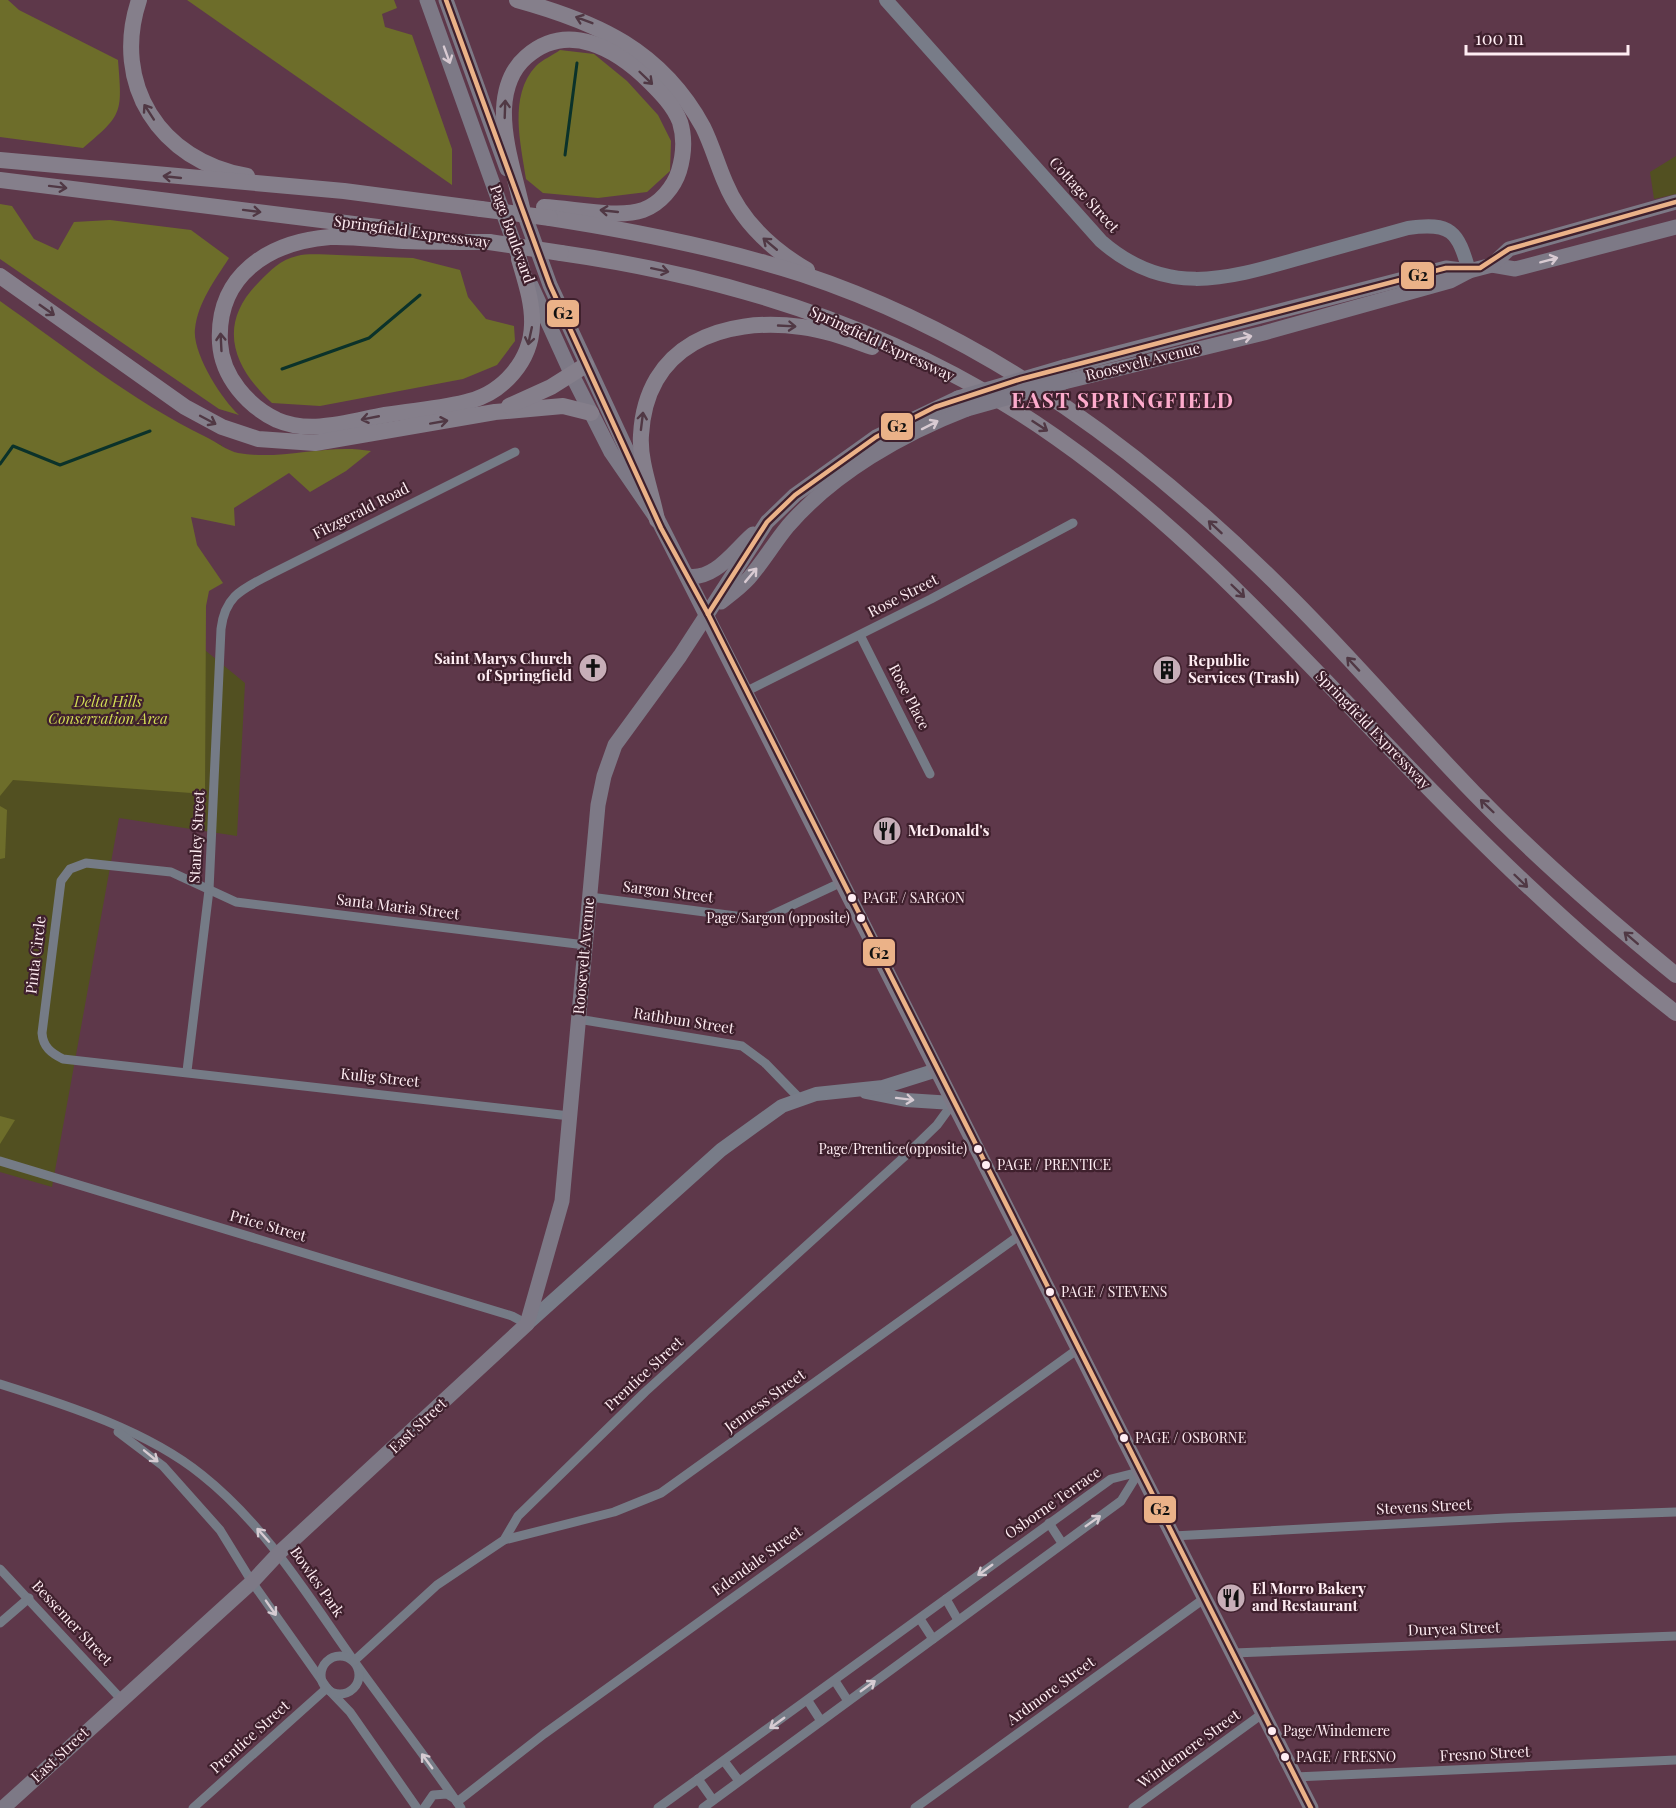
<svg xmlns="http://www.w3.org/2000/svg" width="1676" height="1808" font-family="'Playfair Display',serif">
<rect width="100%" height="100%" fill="#5e384a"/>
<g fill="#525021">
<path d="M1676 156V194L1654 199 1650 172Z"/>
<path d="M90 409 222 445 116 577 245 683 237 836 119 818 52 1187 0 1172V464Z"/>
</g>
<g fill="#6d6d2a">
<path d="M0 0H8L19 10 118 60C122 112 124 114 83 148L0 137Z"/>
<path d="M187 0H394L397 8 382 14 385 27 412 35 452 149V185Z"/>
<path d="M560 50 594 54 627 81 658 115 671 141 670 171 647 192 598 198 543 193 526 179C521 144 508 96 536 66 542 60 553 55 560 50Z"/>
<path d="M0 204 12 206 34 239 58 250 74 222 110 220 191 230 229 258C215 280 198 302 195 329 192 353 222 400 239 415L219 409 0 259Z"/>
<path d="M338 255 413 258 460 270 468 297 486 319 514 326 515 341 497 365 463 379 320 406 272 403C232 366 217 324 259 282 271 270 280 260 297 256 309 253 325 255 338 255Z"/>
<path d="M0 301C67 348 132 401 206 437 216 442 228 451 238 453 282 461 327 443 371 451L346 471 310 492 289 473 234 508 235 526 191 517 197 545 223 583 209 591 206 606 205 794 13 780 0 796Z"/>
<path d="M0 806 7 810 5 858 0 859Z"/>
<path d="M0 1116 15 1120 0 1144Z"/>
</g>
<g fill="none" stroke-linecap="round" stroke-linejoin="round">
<g stroke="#0b322a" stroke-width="3">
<path d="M565 155 577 63"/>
<path d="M282 369 369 338 420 295"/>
<path d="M0 464 13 446 60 465 150 431"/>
</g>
<g stroke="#757b86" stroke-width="9">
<path d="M860 635 930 774"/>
<path d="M745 692 931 599 1073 523"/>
<path d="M590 897 751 918H765L842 882"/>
<path d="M578 1019 742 1046 765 1063 800 1099"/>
<path d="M187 1071 209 890 221 629C225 595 243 589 271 574L515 452"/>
<path d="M570 1116 63 1059C51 1053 43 1047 42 1033L61 881 70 869 86 863 171 872 236 902 585 945"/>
<path d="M0 1161 512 1316 527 1324"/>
<path d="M0 1384C67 1405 148 1431 202 1475 266 1526 308 1596 354 1661 389 1710 427 1758 461 1808"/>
<path d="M118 1432 163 1466 220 1530 252 1582 327 1688 350 1712 417 1808"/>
<path d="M1049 1523 1062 1543"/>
<path d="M1173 1536 1506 1518 1676 1512"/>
<path d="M504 1540 614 1512 661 1493 1020 1235"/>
<path d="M0 1569 121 1699"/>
<path d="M946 1599 958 1620"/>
<path d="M920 1619 933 1639"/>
<path d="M0 1623 29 1598"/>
<path d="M1234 1653 1676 1636"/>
<circle cx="340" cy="1675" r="19"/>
<path d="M354 1661 437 1585 504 1540 518 1516 645 1392 904 1157 937 1125 953 1103"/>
<path d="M835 1681 848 1701"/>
<path d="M808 1701 821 1721"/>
<path d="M724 1761 739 1781"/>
<path d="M1295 1777 1676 1760"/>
<path d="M698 1779 713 1800"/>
<path d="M457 1802 544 1734 1078 1349"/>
<path d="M193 1808 327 1688"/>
<path d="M424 1808 433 1795 447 1794 455 1799"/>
<path d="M658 1808 1111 1479 1139 1472"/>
<path d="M703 1808 1121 1501 1139 1472"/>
<path d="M915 1808 1205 1598"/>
<path d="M1133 1808 1262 1714"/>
</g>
<g stroke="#787c88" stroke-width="14">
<path d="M886 0 1101 241C1165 297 1224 280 1297 259 1334 249 1371 238 1408 228 1451 222 1458 231 1469 271"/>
<path d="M866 1092 906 1100 953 1103"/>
<path d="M527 1324 721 1150 782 1106 816 1094 883 1087 937 1070"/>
</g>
<g stroke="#7d7986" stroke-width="15">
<path d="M427 0 519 257"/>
<path d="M446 0 507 169"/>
<path d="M521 205 550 285 643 485"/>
<path d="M1492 265 1515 269 1676 227"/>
<path d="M531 285 571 373 611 452 655 516"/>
<path d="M1064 367 1446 268 1469 271"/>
<path d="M1064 382 1264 333 1450 281 1469 271 1492 265 1509 249 1676 202"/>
<path d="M653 510 1311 1808"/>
<path d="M687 576C715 581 734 550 753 534"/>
<path d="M721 602C730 595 741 587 749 578 763 562 774 543 788 526 834 473 902 434 967 409"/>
<path d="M3 1808 252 1582 279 1553 527 1324 562 1201 598 805 604 776 615 745 680 656 767 522 795 495 876 437 958 398"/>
</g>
<g stroke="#857f8b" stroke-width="16">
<path d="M139 0C111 84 160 161 247 176"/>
<path d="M517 0C597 22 661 50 703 127 712 145 717 164 725 182 741 221 771 249 807 270"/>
<path d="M0 160 344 191 481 209"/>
<path d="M0 180 410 231"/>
<path d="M522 208C515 176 503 142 504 109 505 89 510 71 526 57 568 20 617 49 650 82 661 93 674 106 680 122 685 138 684 154 679 171 674 187 660 204 643 210 617 219 572 208 544 207"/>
<path d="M550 218C634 231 720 248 802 274 992 337 1152 458 1292 599 1355 662 1412 729 1474 793 1537 858 1606 918 1676 975"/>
<path d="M489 242C461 242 432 242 403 241 379 240 354 236 330 237 269 242 216 275 220 343 222 377 248 406 277 420 311 435 351 421 385 415 413 410 443 409 470 401 503 392 531 361 532 325 533 303 525 280 519 259"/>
<path d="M561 253C737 278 910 334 1057 438 1181 525 1282 636 1386 744 1478 840 1571 932 1676 1013"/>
<path d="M0 276 185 407 222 427 258 439 315 443 495 412 563 406 591 413"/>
<path d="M509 406 551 387 586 365"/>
<path d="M657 520C652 493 639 462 641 435 646 345 722 316 802 327 826 330 849 339 872 347"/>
</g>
<g stroke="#7d7986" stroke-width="15">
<path d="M958 398 1064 367"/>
<path d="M967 409 1064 382"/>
</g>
<g stroke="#857f8b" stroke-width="16">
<path d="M481 209 550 218"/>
<path d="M489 242 561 253"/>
</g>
<g stroke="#3f202d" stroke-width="9">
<g id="bus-1">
<path d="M446 0 550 285 661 528 708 614 1311 1808"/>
<path d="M708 614 767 522 795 495 876 437 935 407 1021 379 1446 268H1480L1509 249 1676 202"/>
</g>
</g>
<use href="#bus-1" stroke="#ebb288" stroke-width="4.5"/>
</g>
<defs><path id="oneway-shaft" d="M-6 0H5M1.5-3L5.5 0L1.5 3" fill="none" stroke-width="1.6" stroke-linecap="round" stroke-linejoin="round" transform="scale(1.5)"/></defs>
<g stroke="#503844">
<use href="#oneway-shaft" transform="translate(584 20) rotate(-159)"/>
<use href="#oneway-shaft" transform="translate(646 78) rotate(44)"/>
<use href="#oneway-shaft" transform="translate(505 109) rotate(-88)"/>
<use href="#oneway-shaft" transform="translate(149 112) rotate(-123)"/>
<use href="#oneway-shaft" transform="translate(172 177) rotate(-174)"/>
<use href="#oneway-shaft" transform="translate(58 187) rotate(7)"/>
<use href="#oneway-shaft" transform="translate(252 211) rotate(7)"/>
<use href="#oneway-shaft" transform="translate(609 211) rotate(-174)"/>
<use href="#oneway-shaft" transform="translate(770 244) rotate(-140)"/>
<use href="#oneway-shaft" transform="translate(660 270) rotate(12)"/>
<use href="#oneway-shaft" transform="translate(47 310) rotate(35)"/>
<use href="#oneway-shaft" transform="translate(787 326) rotate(3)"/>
<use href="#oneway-shaft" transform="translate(530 336) rotate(102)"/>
<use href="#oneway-shaft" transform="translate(221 342) rotate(-93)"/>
<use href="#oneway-shaft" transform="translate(370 418) rotate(169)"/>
<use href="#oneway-shaft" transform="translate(208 420) rotate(28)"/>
<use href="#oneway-shaft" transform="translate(642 421) rotate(-83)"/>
<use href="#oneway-shaft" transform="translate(439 422) rotate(-10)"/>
<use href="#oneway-shaft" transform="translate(1040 426) rotate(33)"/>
<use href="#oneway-shaft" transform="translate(1215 527) rotate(-137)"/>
<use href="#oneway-shaft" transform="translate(1238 591) rotate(44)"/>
<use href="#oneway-shaft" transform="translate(1353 664) rotate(-133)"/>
<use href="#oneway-shaft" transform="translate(1487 806) rotate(-136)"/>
<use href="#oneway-shaft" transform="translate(1521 881) rotate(44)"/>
<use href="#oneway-shaft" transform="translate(1631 938) rotate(-139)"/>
</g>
<g stroke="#d8cad2">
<use href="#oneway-shaft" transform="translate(447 55) rotate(70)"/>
<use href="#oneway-shaft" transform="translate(1549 260) rotate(-15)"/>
<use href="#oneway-shaft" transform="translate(1243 338) rotate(-13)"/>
<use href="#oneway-shaft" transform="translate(930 425) rotate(-27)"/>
<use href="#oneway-shaft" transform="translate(751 575) rotate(-50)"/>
</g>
<use stroke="#d6cbd3" href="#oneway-shaft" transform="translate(905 1099) rotate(7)"/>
<g stroke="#d6cbd2">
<use href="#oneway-shaft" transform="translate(151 1456) rotate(39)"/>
<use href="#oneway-shaft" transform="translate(1093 1521) rotate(-35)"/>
<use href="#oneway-shaft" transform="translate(263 1535) rotate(-132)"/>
<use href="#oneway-shaft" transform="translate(985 1570) rotate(144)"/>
<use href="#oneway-shaft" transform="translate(271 1608) rotate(55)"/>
<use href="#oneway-shaft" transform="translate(868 1686) rotate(-36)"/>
<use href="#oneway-shaft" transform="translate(777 1723) rotate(144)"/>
<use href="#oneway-shaft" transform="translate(427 1761) rotate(-126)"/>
</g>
<defs>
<g id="church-disc" transform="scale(1.5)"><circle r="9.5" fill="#c7aeb8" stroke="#3f202d"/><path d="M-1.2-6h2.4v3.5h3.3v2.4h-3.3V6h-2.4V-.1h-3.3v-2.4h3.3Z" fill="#111"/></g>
<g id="building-disc" transform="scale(1.5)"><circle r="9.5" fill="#c7aeb8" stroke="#3f202d"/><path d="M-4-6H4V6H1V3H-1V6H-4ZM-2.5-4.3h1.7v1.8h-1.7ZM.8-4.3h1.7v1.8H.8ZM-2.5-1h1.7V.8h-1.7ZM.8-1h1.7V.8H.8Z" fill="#111"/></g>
<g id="restaurant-disc" transform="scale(1.5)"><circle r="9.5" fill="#c7aeb8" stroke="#3f202d"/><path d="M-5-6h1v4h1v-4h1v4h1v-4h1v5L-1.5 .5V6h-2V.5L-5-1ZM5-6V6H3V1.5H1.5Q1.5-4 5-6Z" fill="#111"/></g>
</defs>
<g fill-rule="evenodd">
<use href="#church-disc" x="593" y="668"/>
<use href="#building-disc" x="1167" y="670"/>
<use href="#restaurant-disc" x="887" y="831"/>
<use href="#restaurant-disc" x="1231" y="1598"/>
</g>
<g fill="#ffedf3" stroke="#3f202d" stroke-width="2">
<circle cx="852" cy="898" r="5"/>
<circle cx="861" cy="918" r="5"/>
<circle cx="978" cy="1149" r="5"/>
<circle cx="986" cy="1165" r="5"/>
<circle cx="1050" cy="1292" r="5"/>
<circle cx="1124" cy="1438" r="5"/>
<circle cx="1272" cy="1731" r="5"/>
<circle cx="1285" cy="1757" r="5"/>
</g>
<g text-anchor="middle" stroke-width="4.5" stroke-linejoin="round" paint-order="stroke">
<g font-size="14" fill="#ffedf3" stroke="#3f202d" text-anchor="start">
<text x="863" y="903">PAGE / SARGON</text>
<text x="850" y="923" text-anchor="end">Page/Sargon (opposite)</text>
<text x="967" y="1154" text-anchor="end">Page/Prentice(opposite)</text>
<text x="997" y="1170">PAGE / PRENTICE</text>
<text x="1061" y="1297">PAGE / STEVENS</text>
<text x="1135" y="1443">PAGE / OSBORNE</text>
<text x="1283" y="1736">Page/Windemere</text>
<text x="1296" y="1762">PAGE / FRESNO</text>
</g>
<g font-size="15" fill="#ffedf3" stroke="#3f202d">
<text transform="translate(1084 195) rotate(48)" y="5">Cottage Street</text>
<text transform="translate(412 232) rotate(8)" y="5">Springfield Expressway</text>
<text transform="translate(512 234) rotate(70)" y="5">Page Boulevard</text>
<text transform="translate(882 344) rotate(25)" y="5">Springfield Expressway</text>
<text transform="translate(1143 362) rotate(-14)" y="5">Roosevelt Avenue</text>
<text transform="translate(361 511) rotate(-27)" y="5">Fitzgerald Road</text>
<text transform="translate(903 596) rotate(-27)" y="5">Rose Street</text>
<text transform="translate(909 697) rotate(63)" y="5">Rose Place</text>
<text transform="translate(1373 730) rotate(46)" y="5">Springfield Expressway</text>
<text transform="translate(197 837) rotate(-87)" y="5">Stanley Street</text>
<text transform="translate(668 892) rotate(7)" y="5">Sargon Street</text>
<text transform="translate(398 907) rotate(7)" y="5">Santa Maria Street</text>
<text transform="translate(36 955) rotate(-83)" y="5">Pinta Circle</text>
<text transform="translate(584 956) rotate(-85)" y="5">Roosevelt Avenue</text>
<text transform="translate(684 1021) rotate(9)" y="5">Rathbun Street</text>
<text transform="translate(380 1078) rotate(6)" y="5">Kulig Street</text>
<text transform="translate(268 1226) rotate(16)" y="5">Price Street</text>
<text transform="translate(644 1374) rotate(-43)" y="5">Prentice Street</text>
<text transform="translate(765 1401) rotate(-36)" y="5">Jenness Street</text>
<text transform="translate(418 1426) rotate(-43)" y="5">East Street</text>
<text transform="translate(1053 1503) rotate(-35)" y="5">Osborne Terrace</text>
<text transform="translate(1424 1507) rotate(-3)" y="5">Stevens Street</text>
<text transform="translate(757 1561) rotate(-36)" y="5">Edendale Street</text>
<text transform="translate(317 1582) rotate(55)" y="5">Bowles Park</text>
<text transform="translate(72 1623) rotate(47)" y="5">Bessemer Street</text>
<text transform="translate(1454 1629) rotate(-2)" y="5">Duryea Street</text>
<text transform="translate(1051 1691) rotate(-36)" y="5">Ardmore Street</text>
<text transform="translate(250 1737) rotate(-42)" y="5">Prentice Street</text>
<text transform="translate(1189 1749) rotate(-36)" y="5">Windemere Street</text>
<text transform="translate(1485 1754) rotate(-3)" y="5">Fresno Street</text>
<text transform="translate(60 1755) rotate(-43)" y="5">East Street</text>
</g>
<g font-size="15" font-weight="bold" fill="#ffedf3" stroke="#3f202d" text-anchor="start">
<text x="572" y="664" text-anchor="end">Saint Marys Church<tspan x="572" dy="17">of Springfield</tspan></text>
<text x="1188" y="666">Republic<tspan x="1188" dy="17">Services (Trash)</tspan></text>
<text x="908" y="836">McDonald's</text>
<text x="1252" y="1594">El Morro Bakery<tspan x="1252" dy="17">and Restaurant</tspan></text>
</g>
<g font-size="15" font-style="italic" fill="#d1dc54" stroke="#3f202d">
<text x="108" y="707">Delta Hills<tspan x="108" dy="17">Conservation Area</tspan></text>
</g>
<g font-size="21" font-weight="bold" letter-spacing="1.5" fill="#fdabcc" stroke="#3f202d">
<text x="1123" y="408">EAST SPRINGFIELD</text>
</g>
</g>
<g stroke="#3f202d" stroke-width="2">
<rect x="1400" y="261" width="35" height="29" rx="6" fill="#ebb288"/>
<rect x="546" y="299" width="34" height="29" rx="6" fill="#ebb288"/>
<rect x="880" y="412" width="34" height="29" rx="6" fill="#ebb288"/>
<rect x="862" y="938" width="34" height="29" rx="6" fill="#ebb288"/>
<rect x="1143" y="1495" width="34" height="29" rx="6" fill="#ebb288"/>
</g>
<g font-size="16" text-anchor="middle" font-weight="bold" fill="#111">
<text x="1418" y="281">G2</text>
<text x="563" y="319">G2</text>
<text x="897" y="432">G2</text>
<text x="879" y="959">G2</text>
<text x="1160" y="1515">G2</text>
</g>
<path d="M1466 45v9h162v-9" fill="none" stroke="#ffedf3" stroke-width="3"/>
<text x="1475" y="45" font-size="18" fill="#ffedf3" stroke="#3f202d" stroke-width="4.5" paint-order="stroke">100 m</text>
</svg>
